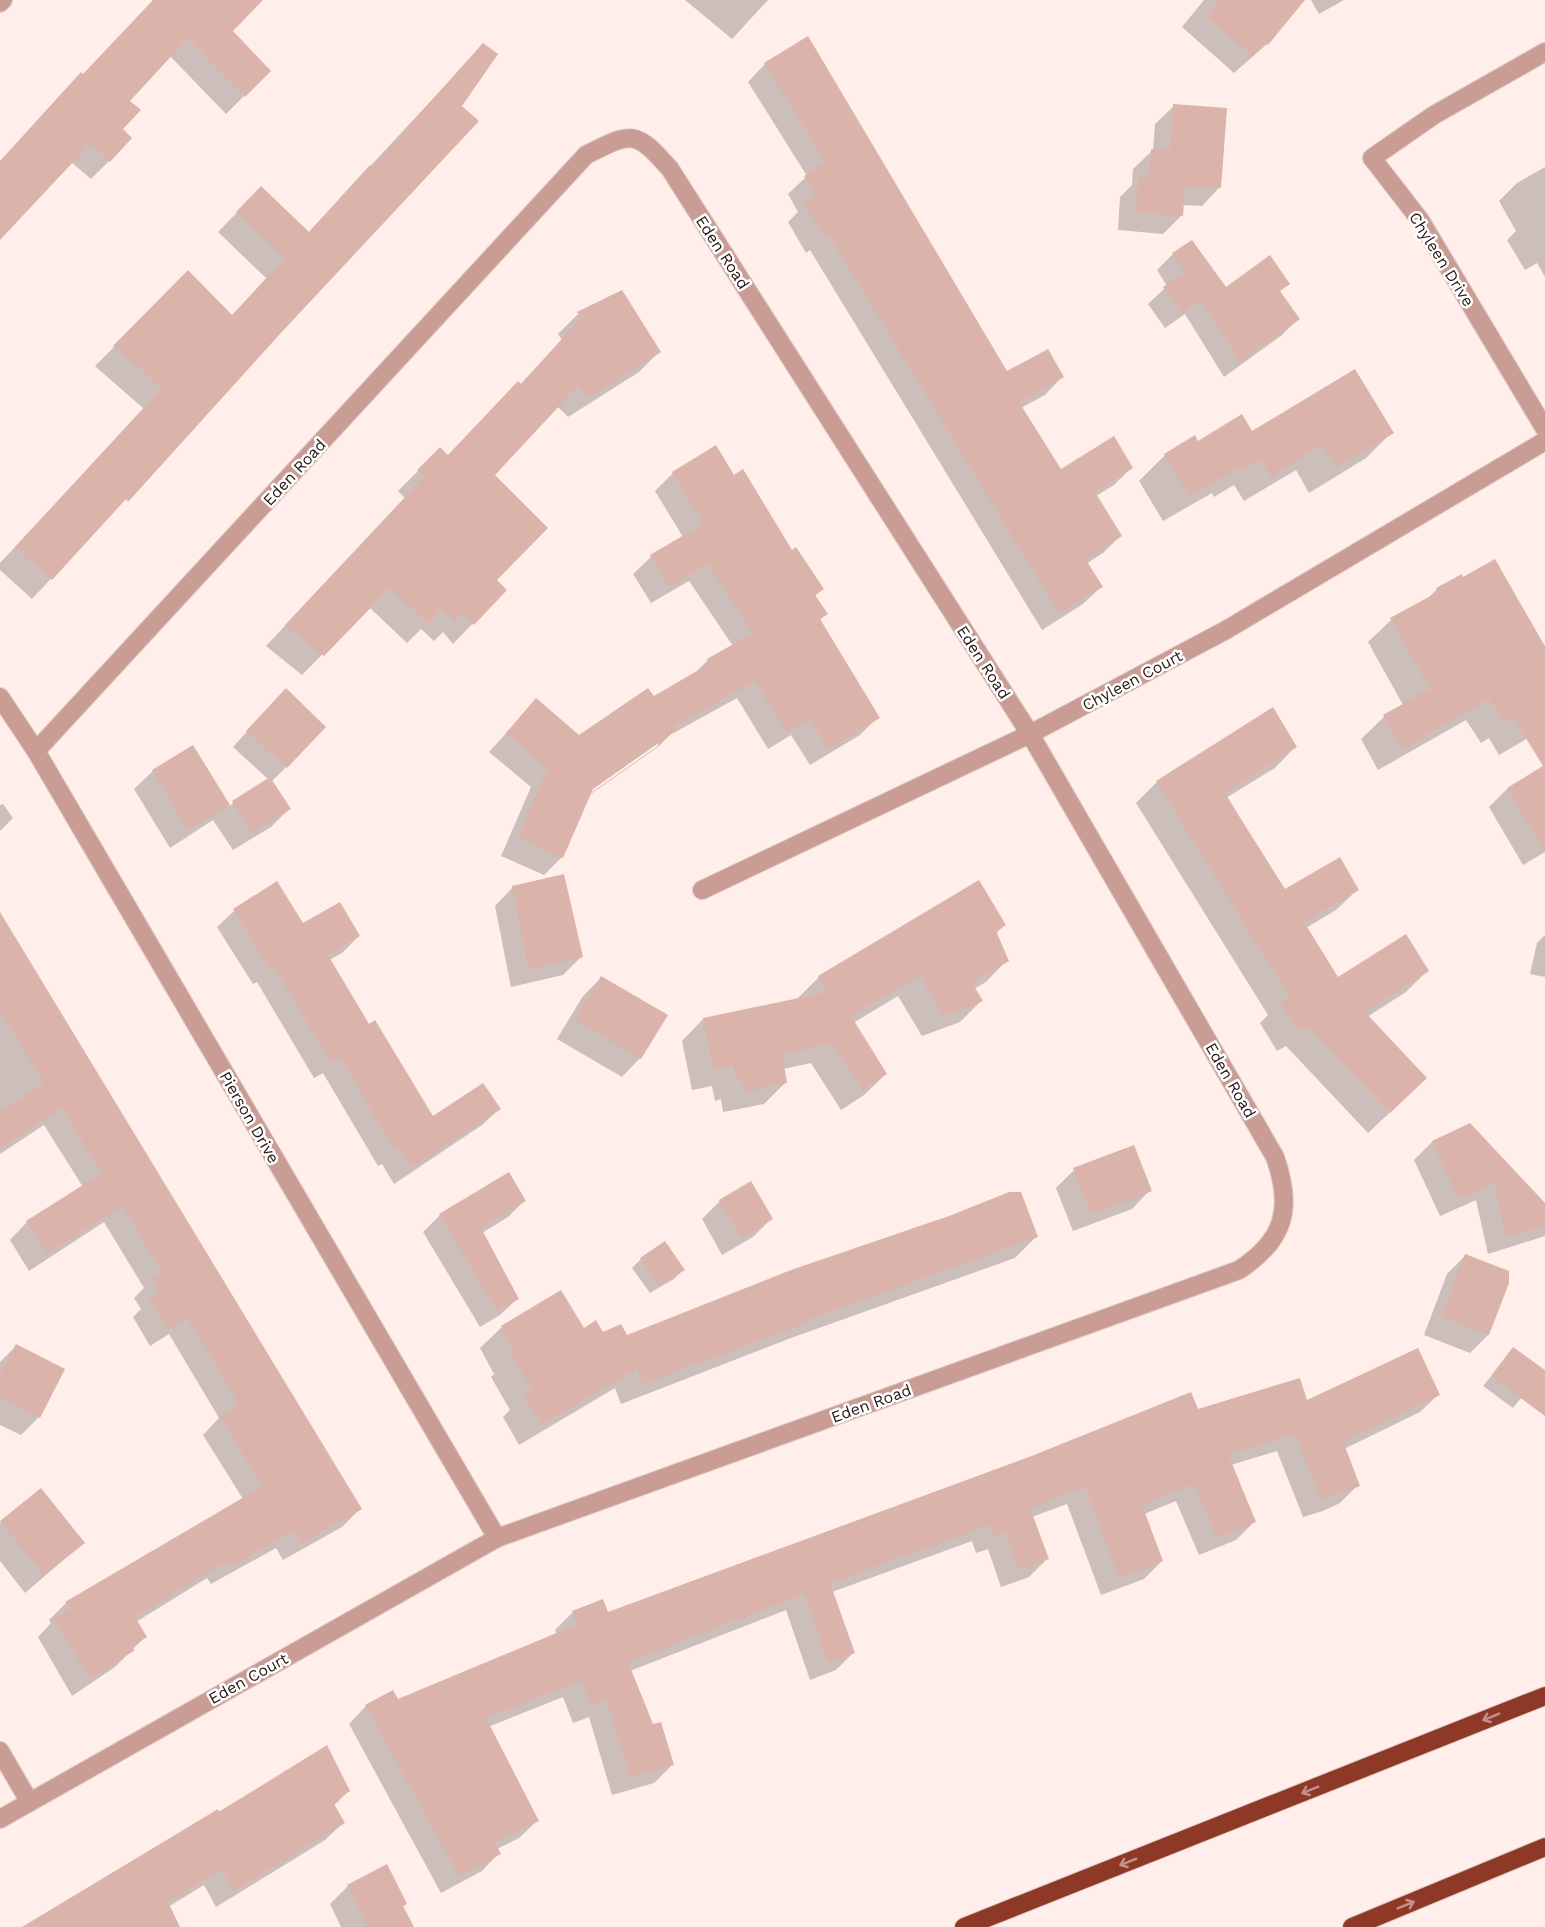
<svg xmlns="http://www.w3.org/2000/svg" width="1545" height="1927" font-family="'Work Sans',sans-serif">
<rect width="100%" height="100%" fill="#ffeeea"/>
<g fill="#0003" fill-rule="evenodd">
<path d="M154 0H261L231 31 269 71 226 114 170 56 128 101 121 129 130 138 109 161 91 179 71 162 0 237V163Z"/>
<path d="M685 0H768L732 39Z"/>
<path d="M1204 0H1294L1267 44 1234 73 1182 27Z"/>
<path d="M1311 0H1344L1319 14Z"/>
<path d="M483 45 460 106 477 121 32 599 0 570V563L144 409 95 366 188 273 232 317 267 279 218 232 261 188 308 233Z"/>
<path d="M765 64 1006 373 1062 377 1045 395 1021 408 1060 471 1132 467 1114 485 1096 496 1120 536 1103 553 1086 564 1101 587 1083 604 1042 630 810 250 806 253 788 222 798 212 788 194 807 176 748 82Z"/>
<path d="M1174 106 1220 187 1202 206 1182 205V215L1163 234 1118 230 1120 197 1132 185 1133 169 1153 150 1155 124Z"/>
<path d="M1545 167V277L1537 263 1525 270 1507 240 1516 231 1499 201 1517 183Z"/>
<path d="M1173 254 1226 289 1288 283 1279 292 1298 319 1282 335 1224 377 1185 314 1165 328 1148 304 1167 286 1157 270Z"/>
<path d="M578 314 659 352 639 372 568 417 557 406 493 475 495 580 505 590 453 644 443 632 434 641 421 629 407 643 369 607 302 675 266 646 405 498 398 491 440 449 448 456 520 385 562 340 558 334Z"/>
<path d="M1392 432 1366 458 1309 493 1296 470 1244 501 1234 485 1214 497 1212 493 1163 521 1139 481 1165 455 1198 443 1252 433Z"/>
<path d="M673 473 733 477 822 589 814 597 826 614 819 621 878 717 860 735 810 765 791 735 768 749 737 698 670 735 658 747 588 796 562 857 544 875 501 856 531 787 489 752 536 700 579 737 692 676 708 660 733 646 689 581 651 603 633 574 651 557 683 537 655 491ZM658 742V746L588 795 586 792Z"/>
<path d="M1495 561 1545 646V728L1499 755 1489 738 1481 743 1466 720 1378 770 1361 739 1384 717 1403 705 1368 642 1391 620 1426 600 1437 589 1463 579Z"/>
<path d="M271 705 286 767 271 782 289 809 271 827 233 850 213 820 170 848 134 789 153 771 193 747 229 806 269 780 233 747Z"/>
<path d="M1295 747 1275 768 1226 798 1285 891 1357 890 1336 910 1306 928 1337 979 1427 971 1406 992 1367 1017 1404 1099 1368 1133 1286 1046 1277 1051 1260 1023 1268 1015 1136 803 1157 782Z"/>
<path d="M1545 767V852L1523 865 1489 807 1507 789Z"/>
<path d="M3 804 13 818 0 831V805Z"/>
<path d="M979 882 1005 925 995 934 1007 960 986 982 974 989 981 1001 960 1022 922 1036 898 996 853 1023 886 1074 864 1095 841 1110 811 1063 783 1069 786 1082 764 1104 723 1112 721 1099 715 1101 712 1086 692 1090 682 1041 703 1019 797 999 819 977Z"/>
<path d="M276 883 303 925 359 936 342 953 329 960 369 1026 433 1118 499 1109 482 1125 394 1184 382 1164 378 1166 323 1073 314 1078 257 982 253 984 217 927 234 911Z"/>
<path d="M513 887 581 957 563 975 511 987 495 906Z"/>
<path d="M0 914 360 1509 342 1527 283 1560 276 1548 211 1584 207 1578 136 1622 145 1637 115 1667 72 1696 38 1637 51 1623 49 1620 66 1603 243 1499 203 1435 219 1418 169 1334 150 1346 133 1317 141 1309 134 1298 144 1288 104 1222 29 1271 10 1240 27 1222 83 1187 44 1125 0 1154Z"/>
<path d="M1545 935V977L1530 974 1537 943Z"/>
<path d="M601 978 665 1016 640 1058 622 1077 557 1039 583 996Z"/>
<path d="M1432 1142 1545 1205V1236L1488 1254 1476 1200 1440 1216 1414 1160Z"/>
<path d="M1074 1170 1150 1190 1132 1209 1073 1231 1056 1188Z"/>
<path d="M524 1201 508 1217 482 1233 517 1299 500 1315 480 1327 423 1232 440 1215Z"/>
<path d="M720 1201 771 1219 753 1237 722 1255 702 1219Z"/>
<path d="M1036 1237 1015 1258 791 1338 621 1404 615 1388 519 1445 503 1417 510 1410 491 1377 494 1374 480 1348 502 1327 583 1330 626 1337Z"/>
<path d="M1465 1256 1488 1335 1470 1353 1424 1335 1447 1274Z"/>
<path d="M641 1259 683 1270 674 1279 650 1293 632 1268Z"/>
<path d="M16 1346 39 1417 21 1435 0 1425V1362Z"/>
<path d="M1514 1349 1543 1371 1513 1408 1483 1386Z"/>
<path d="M1438 1395 1420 1412 1344 1449 1358 1485 1340 1503 1323 1511 1303 1517 1277 1451 1231 1465 1254 1522 1236 1540 1199 1555 1176 1501 1144 1514 1162 1561 1144 1579 1101 1595 1067 1504 1032 1517 1047 1559 1029 1577 1001 1587 988 1549 976 1553 972 1541 832 1592 854 1652 836 1670 810 1680 786 1610 630 1671 652 1726 672 1765 654 1783 612 1795 589 1717 573 1723 563 1697 488 1727 537 1821 519 1838 497 1849 499 1853 482 1871 441 1893 349 1724 366 1706 397 1701 557 1634 555 1630 573 1612 608 1614 1197 1411Z"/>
<path d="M41 1491 83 1543 25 1593 0 1561V1523Z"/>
<path d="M327 1747 349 1791 333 1806 343 1823 325 1840 216 1907 204 1885 168 1907 178 1927H26Z"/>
<path d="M348 1886 405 1904 402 1907 405 1927H341L330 1904Z"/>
</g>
<g fill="#dab3aa">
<path d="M153 0H263L233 31 271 71 245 97 188 38 130 101 141 110 123 129 132 138 110 162 90 144 0 240V161L81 72 83 74Z"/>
<path d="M1219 0H1305L1268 45 1265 42 1253 56 1207 18Z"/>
<path d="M808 36 1007 371 1048 349 1064 377 1019 402 1061 469 1114 436 1133 468 1095 492 1122 536 1086 560 1103 587 1059 613 828 234 824 237 804 203 816 196 804 176 826 162 764 63Z"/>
<path d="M483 43 498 54 462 106 479 121 279 335 128 502 126 499 52 580 15 547 162 388 113 346 188 270 232 315 285 258 236 212 261 186 309 232 370 165 372 167Z"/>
<path d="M1173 104 1227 108 1221 188 1185 186 1183 216 1136 213 1138 177 1149 178 1151 149 1170 150Z"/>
<path d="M1192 240 1226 287 1270 255 1290 284 1280 291 1300 319 1240 362 1201 299 1182 313 1163 287 1185 273 1172 253Z"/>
<path d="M622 290 661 352 588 398 578 386 495 475 548 528 497 580 507 590 474 625 463 613 455 622 441 609 428 624 390 588 324 656 285 625 424 477 417 470 440 447 448 455 518 381 521 384 581 318 577 312Z"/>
<path d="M1355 369 1394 433 1336 468 1322 445 1271 477 1261 460 1240 472 1238 468 1189 496 1164 454 1195 435 1198 441 1242 414 1252 431Z"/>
<path d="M716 445 734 475 743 469 792 550 796 547 824 589 815 595 828 614 820 619 880 718 828 749 810 718 787 733 755 681 675 726 677 730 593 789 563 858 518 838 548 768 506 733 536 698 579 735 648 688 654 696 709 664 707 659 753 633 707 564 669 587 650 555 703 524 672 472Z"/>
<path d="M1495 559 1545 647V853L1507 788 1543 766 1513 717 1504 721 1489 699 1402 749 1383 715 1430 689 1390 618 1438 592 1436 588 1462 574 1463 577Z"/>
<path d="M286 688 326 727 287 768 246 731Z"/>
<path d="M1273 707 1297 747 1225 793 1239 816 1285 889 1340 857 1359 890 1304 922 1338 977 1406 934 1429 971 1365 1012 1427 1078 1390 1113 1307 1026 1298 1032 1280 1002 1289 996 1156 781Z"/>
<path d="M193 745 230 805 188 830 152 770Z"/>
<path d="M270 777 291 809 252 833 232 801Z"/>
<path d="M564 874 583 957 529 970 512 886Z"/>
<path d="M979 880 1006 925 996 931 1009 961 972 983 983 1001 943 1016 920 976 851 1016 887 1074 862 1090 833 1043 782 1054 787 1083 744 1092 742 1078 736 1080 733 1065 713 1070 703 1018 827 992 818 976Z"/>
<path d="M277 881 303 923 340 902 360 936 328 955 369 1024 375 1020 433 1116 483 1083 501 1109 411 1168 399 1148 395 1151 340 1057 331 1062 274 967 270 969 233 909Z"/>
<path d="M0 912 362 1509 301 1544 294 1531 228 1568 225 1562 135 1617 147 1637 131 1647 135 1650 90 1680 54 1618 71 1608 65 1602 263 1486 219 1416 238 1404 220 1371 187 1318 168 1330 149 1298 159 1292 151 1279 162 1272 122 1206 47 1254 26 1221 102 1173 62 1108 0 1149V1112L44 1083 0 1011Z"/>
<path d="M601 976 668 1015 641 1059 575 1020Z"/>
<path d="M1470 1123 1545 1203V1226L1506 1237 1494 1183 1458 1199 1432 1141Z"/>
<path d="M1134 1145 1152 1191 1091 1214 1073 1168Z"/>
<path d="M509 1172 526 1201 481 1228 519 1299 497 1311 439 1214Z"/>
<path d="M751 1181 773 1219 741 1238 719 1200Z"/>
<path d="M1009 1192H1021L1038 1237 810 1319 811 1321 643 1384 637 1368 541 1425 523 1395 532 1389 511 1355 515 1352 501 1326 561 1290 584 1328 596 1320 603 1332 621 1324 627 1335 791 1270 949 1216Z"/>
<path d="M665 1241 685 1270 659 1285 640 1258Z"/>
<path d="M1465 1254 1509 1271V1283L1489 1335 1441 1317Z"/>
<path d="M16 1344 65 1369 40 1418 0 1397V1375Z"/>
<path d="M1513 1347 1545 1370V1416L1491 1376Z"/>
<path d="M1418 1348 1440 1395 1343 1441 1360 1486 1343 1493 1321 1500 1295 1434 1228 1454 1256 1522 1217 1538 1194 1484 1142 1505 1163 1561 1119 1578 1085 1487 1030 1508 1049 1559 1019 1570 1005 1532 994 1536 990 1525 830 1583 855 1653 828 1663 804 1594 628 1662 653 1724 661 1722 674 1765 630 1778 607 1700 591 1706 581 1680 486 1718 539 1821 495 1842 501 1854 459 1876 365 1705 393 1690 398 1699 578 1624 572 1611 603 1599 608 1612 1029 1457 1191 1392 1198 1409 1300 1378 1307 1400Z"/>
<path d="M41 1488 85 1543 44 1575 0 1521Z"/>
<path d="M327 1745 350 1791 338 1798 339 1801 334 1804 345 1823 234 1891 222 1869 168 1902 180 1927H22L218 1809 219 1812Z"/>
<path d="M387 1864 407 1904 403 1906 414 1927H368L347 1885Z"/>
</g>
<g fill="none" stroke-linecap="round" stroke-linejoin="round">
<g stroke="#dccbc8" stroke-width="20">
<g id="street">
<path d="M0 3 3 0"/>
<path d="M1545 52 1434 115 1372 158 1420 220 1545 429"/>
<path d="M0 697 36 751 497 1538"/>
<path d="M702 890 1030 734 1226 630 1545 441"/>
<path d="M0 1751 29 1801"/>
<path d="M0 1819 497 1538 1239 1270C1285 1240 1293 1208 1275 1157L1030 734 670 169C635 129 632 132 586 155L36 751"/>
</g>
</g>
<g stroke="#dccbc8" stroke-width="20">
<g id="highway">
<path d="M964 1927 1545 1696"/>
<path d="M1352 1927 1545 1847"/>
</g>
</g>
<use href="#street" stroke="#c99d94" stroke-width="18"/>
<use href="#highway" stroke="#8e3828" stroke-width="18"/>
</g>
<defs><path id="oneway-shaft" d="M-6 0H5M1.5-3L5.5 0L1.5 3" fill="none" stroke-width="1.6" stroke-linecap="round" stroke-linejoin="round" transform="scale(1.5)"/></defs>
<g stroke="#c19289">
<use href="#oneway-shaft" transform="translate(1491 1717) rotate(158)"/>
<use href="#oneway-shaft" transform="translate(1310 1790) rotate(158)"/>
<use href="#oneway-shaft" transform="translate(1128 1862) rotate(158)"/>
<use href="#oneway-shaft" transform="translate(1406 1905) rotate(-22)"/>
</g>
<g text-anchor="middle" stroke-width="5" stroke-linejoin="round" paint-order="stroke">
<g font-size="16" fill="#241613" stroke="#fff">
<text transform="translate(723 252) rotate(57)" y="6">Eden Road</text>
<text transform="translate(1442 259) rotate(58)" y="6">Chyleen Drive</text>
<text transform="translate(294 472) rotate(-47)" y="6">Eden Road</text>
<text transform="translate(984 662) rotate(57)" y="6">Eden Road</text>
<text transform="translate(1132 680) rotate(-28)" y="6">Chyleen Court</text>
<text transform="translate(1231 1080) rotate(60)" y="6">Eden Road</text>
<text transform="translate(250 1117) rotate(60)" y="6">Pierson Drive</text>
<text transform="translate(871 1403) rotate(-20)" y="6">Eden Road</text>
<text transform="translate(248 1678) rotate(-29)" y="6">Eden Court</text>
</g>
</g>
</svg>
